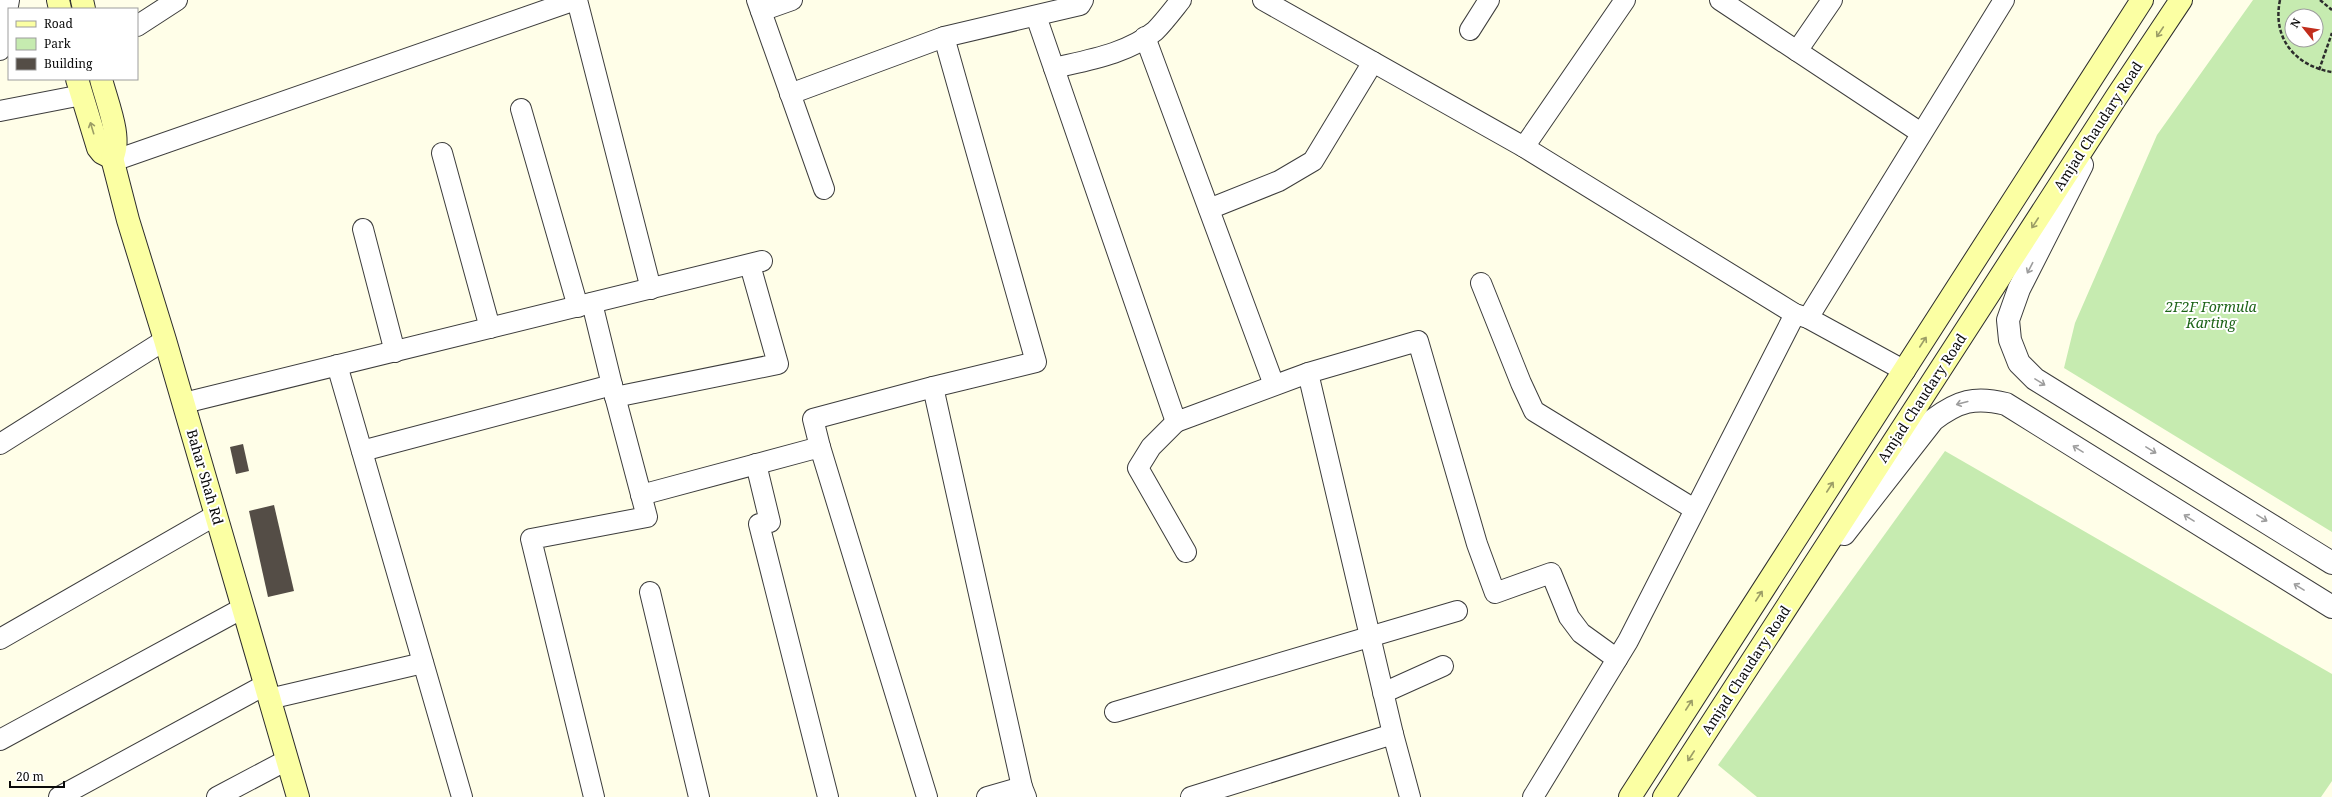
<svg xmlns="http://www.w3.org/2000/svg" width="2332" height="797" font-family="'Noto Serif',serif">
<rect width="100%" height="100%" fill="#fffee8"/>
<g fill="#c6ebb0" fill-rule="evenodd">
<path d="M2253 0H2332V532L2064 368 2075 323 2157 135ZM2292 16H2316V40H2292Z"/>
<path d="M1945 451 2332 674V781L2321 797H1757L1718 765Z"/>
</g>
<g fill="#544d46">
<path d="M243 444 249 471 236 474 230 447Z"/>
<path d="M274 505 294 591 268 597 249 511Z"/>
</g>
<g fill="none" stroke-linecap="round" stroke-linejoin="round">
<g stroke="#3d3d3d" stroke-width="22">
<g id="minor">
<path d="M577 0 651 289"/>
<path d="M757 0 824 189"/>
<path d="M1263 0 1524 147 1795 314 1808 318 1905 371"/>
<path d="M1720 0 1921 133"/>
<path d="M761 11 792 0"/>
<path d="M1036 16 1176 422 1308 373"/>
<path d="M137 26 177 0"/>
<path d="M1470 30 1489 0"/>
<path d="M1145 37 1274 385"/>
<path d="M0 50 9 0"/>
<path d="M1797 51 1832 0"/>
<path d="M1054 68C1088 60 1127 54 1155 31 1164 22 1173 10 1181 0"/>
<path d="M790 94 944 37 1080 5 1083 0"/>
<path d="M521 109 578 307"/>
<path d="M0 111 82 95"/>
<path d="M1524 147 1625 0"/>
<path d="M442 153 490 328"/>
<path d="M113 161 575 0"/>
<path d="M1209 209 1279 181 1313 161 1373 62"/>
<path d="M363 229 395 352"/>
<path d="M1481 283 1521 383 1534 411 1694 509"/>
<path d="M1808 318 2004 0"/>
<path d="M337 365 462 797"/>
<path d="M933 387 1036 362 944 37"/>
<path d="M615 397 778 364 750 265"/>
<path d="M184 403 762 261"/>
<path d="M1176 422 1151 447 1138 468 1186 552"/>
<path d="M0 444 165 340"/>
<path d="M820 447 813 419 933 387 1022 787"/>
<path d="M362 451 612 385 592 303"/>
<path d="M756 464 770 522 759 524 828 797"/>
<path d="M641 495 820 447 927 797"/>
<path d="M650 592 699 797"/>
<path d="M0 639 216 515"/>
<path d="M1383 693 1443 666"/>
<path d="M269 699 423 663"/>
<path d="M1115 712 1457 611"/>
<path d="M1393 734 1308 373 1418 341 1477 544 1495 593 1551 573 1569 617 1581 633 1617 659"/>
<path d="M0 740 243 608"/>
<path d="M59 797 265 685"/>
<path d="M217 797 287 760"/>
<path d="M594 797 531 539 647 517 612 385"/>
<path d="M987 797 1022 787 1026 797"/>
<path d="M1191 797 1393 734 1410 797"/>
<path d="M1533 797 1628 641 1795 314"/>
</g>
</g>
<g stroke="#3d3d3d" stroke-width="24">
<g id="tertiary">
<path d="M2082 165 2019 289 2008 320 2010 340 2019 363 2035 379 2332 563"/>
<path d="M1844 534 1933 420C1958 401 1975 396 2006 404L2332 607"/>
</g>
</g>
<g stroke="#2c2c2c" stroke-width="24">
<g id="secondary">
<path d="M58 0 60 9"/>
<path d="M82 0 84 9"/>
<path d="M77 79 98 148 102 153 112 158"/>
<path d="M101 79C106 100 123 139 112 158"/>
<path d="M112 158 128 220 165 340 298 797"/>
<path d="M1630 797 2142 0"/>
<path d="M1664 797 2117 96 2181 0"/>
</g>
</g>
<g stroke="#2c2c2c" stroke-width="2.5" stroke-dasharray="4 2" stroke-linecap="butt">
<path d="M2280 0C2272 38 2295 66 2332 72"/>
<path d="M2320 0 2332 10"/>
<path d="M2319 70 2332 33"/>
</g>
<use href="#minor" stroke="#fff" stroke-width="20"/>
<use href="#tertiary" stroke="#fff" stroke-width="22"/>
<use href="#secondary" stroke="#fbffa3" stroke-width="22"/>
</g>
<defs><path id="oneway-shaft" d="M-6 0H5M1.5-3L5.5 0L1.5 3" fill="none" stroke-width="1.6" stroke-linecap="round" stroke-linejoin="round"/></defs>
<g stroke="#9b9d66">
<use href="#oneway-shaft" transform="translate(2160 32) rotate(124)"/>
<use href="#oneway-shaft" transform="translate(92 128) rotate(-107)"/>
<use href="#oneway-shaft" transform="translate(2035 223) rotate(123)"/>
<use href="#oneway-shaft" transform="translate(1923 342) rotate(-57)"/>
<use href="#oneway-shaft" transform="translate(1830 487) rotate(-57)"/>
<use href="#oneway-shaft" transform="translate(1759 596) rotate(-57)"/>
<use href="#oneway-shaft" transform="translate(1689 705) rotate(-57)"/>
<use href="#oneway-shaft" transform="translate(1691 756) rotate(123)"/>
</g>
<g stroke="#9d9d9d">
<use href="#oneway-shaft" transform="translate(2030 268) rotate(117)"/>
<use href="#oneway-shaft" transform="translate(2040 382) rotate(32)"/>
<use href="#oneway-shaft" transform="translate(1962 403) rotate(165)"/>
<use href="#oneway-shaft" transform="translate(2078 449) rotate(-148)"/>
<use href="#oneway-shaft" transform="translate(2151 450) rotate(31)"/>
<use href="#oneway-shaft" transform="translate(2189 518) rotate(-148)"/>
<use href="#oneway-shaft" transform="translate(2262 518) rotate(31)"/>
<use href="#oneway-shaft" transform="translate(2299 587) rotate(-148)"/>
</g>
<g text-anchor="middle" stroke-width="4" stroke-linejoin="round" paint-order="stroke">
<g font-size="14" fill="#0a0a0a" stroke="#fff">
<text transform="translate(2098 126) rotate(-57)" y="5">Amjad Chaudary Road</text>
<text transform="translate(1922 398) rotate(-57)" y="5">Amjad Chaudary Road</text>
<text transform="translate(205 477) rotate(74)" y="5">Bahar Shah Rd</text>
<text transform="translate(1746 670) rotate(-57)" y="5">Amjad Chaudary Road</text>
</g>
<g font-size="14" font-style="italic" fill="#1d6418" stroke="#fff">
<text x="2211" y="312">2F2F Formula<tspan x="2211" dy="16">Karting</tspan></text>
</g>
</g>
<rect x="8" y="8" width="130" height="72" fill="#ffffff" stroke="#9d9d9d"/>
<rect x="16" y="21" width="20" height="6" fill="#fbffa3" stroke="#9d9d9d"/>
<text x="44" y="28" font-size="12" fill="#0a0a0a">Road</text>
<rect x="16" y="38" width="20" height="12" fill="#c6ebb0" stroke="#9d9d9d"/>
<text x="44" y="48" font-size="12" fill="#0a0a0a">Park</text>
<rect x="16" y="58" width="20" height="12" fill="#544d46" stroke="#9d9d9d"/>
<text x="44" y="68" font-size="12" fill="#0a0a0a">Building</text>
<g transform="translate(2304 28) rotate(300)"><circle r="19" fill="#ffffff" stroke="#9d9d9d"/>
<path d="M0-3L7 15L0 10L-7 15Z" fill="#c12d1c"/>
<text y="-6" font-size="11" font-weight="bold" text-anchor="middle" fill="#0a0a0a">N</text>
</g>
<path d="M10 781v6h54v-6" fill="none" stroke="#0a0a0a" stroke-width="2"/>
<text x="16" y="781" font-size="12" fill="#0a0a0a" stroke="#ffffff" stroke-width="3" paint-order="stroke">20 m</text>
</svg>
